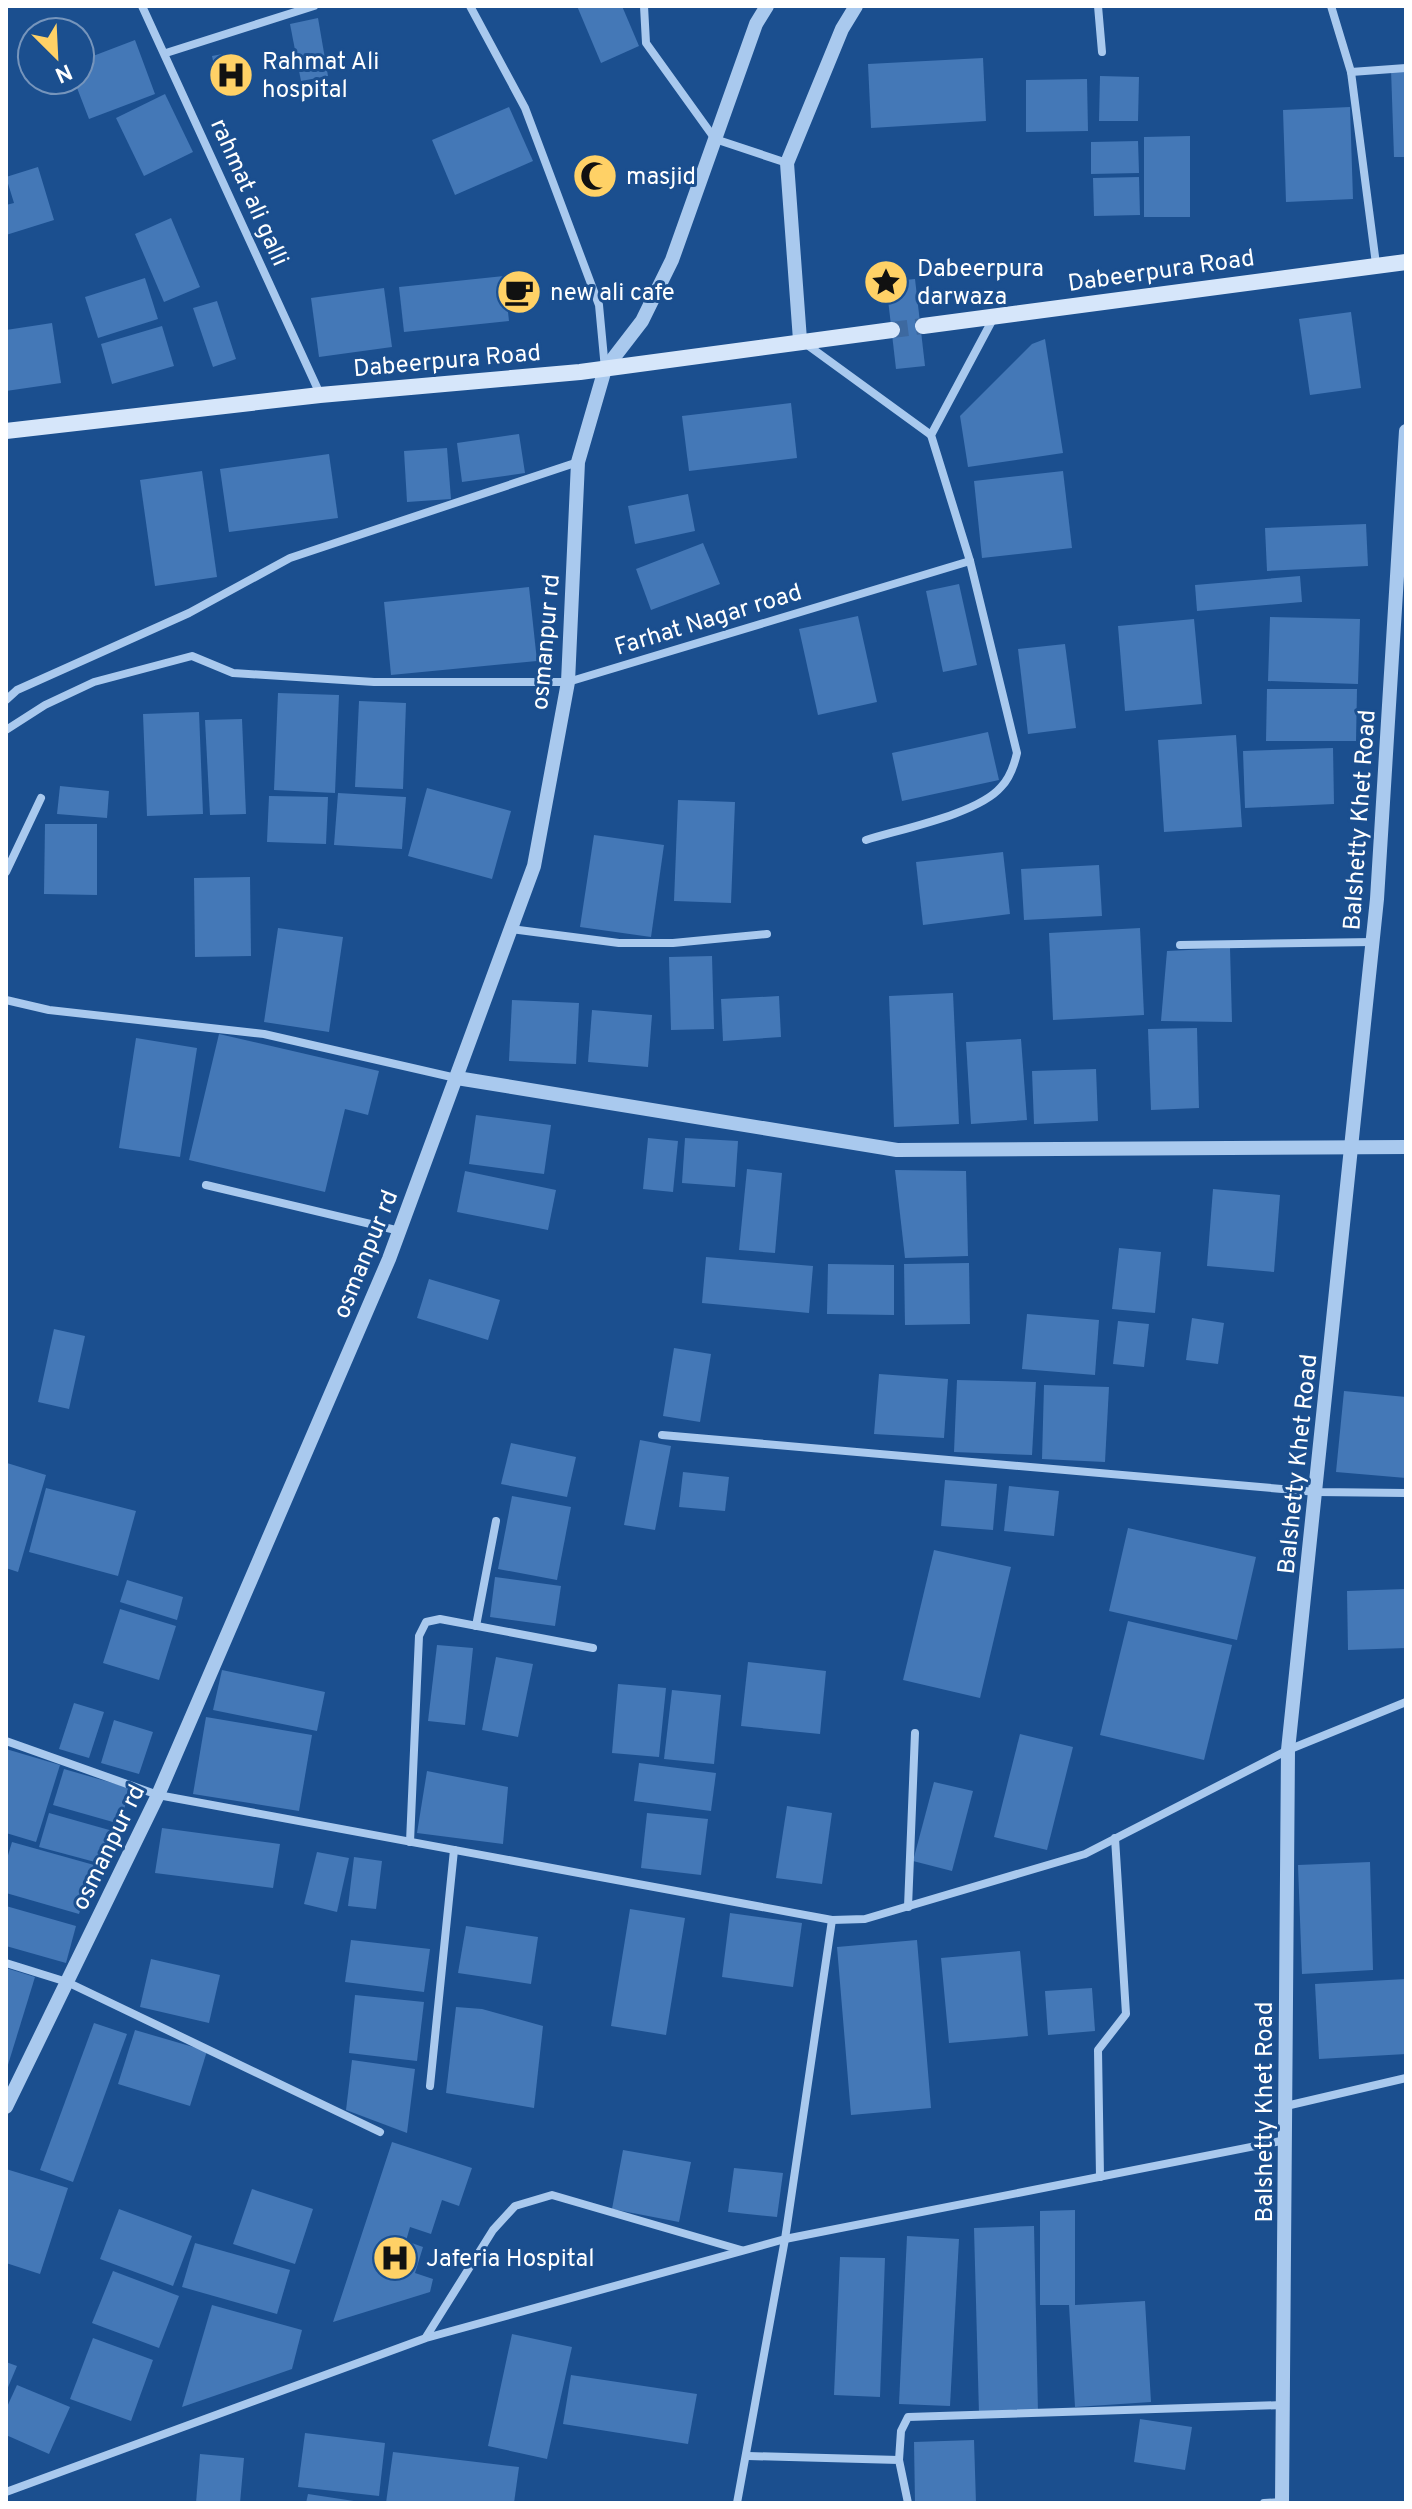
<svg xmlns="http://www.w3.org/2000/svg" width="1412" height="2509" font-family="Overpass,sans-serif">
<rect width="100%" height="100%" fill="#1b4f8f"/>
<g fill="#4478b7">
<path d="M577 6H622L639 46 601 63Z"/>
<path d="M318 18 328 76 301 81 290 24Z"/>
<path d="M135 40 155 94 89 119 74 80H80V61Z"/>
<path d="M233 52 239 81 218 85 212 56Z"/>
<path d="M983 58 986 121 871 128 868 64Z"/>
<path d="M1406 68V157H1394L1391 69Z"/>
<path d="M1100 76 1139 77 1138 121H1099Z"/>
<path d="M1087 79 1088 131 1026 132V80Z"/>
<path d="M165 94 193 152 144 176 116 118Z"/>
<path d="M509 107 533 161 455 195 432 140Z"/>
<path d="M1350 107 1353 199 1286 202 1283 110Z"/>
<path d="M1190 136V217H1144V137Z"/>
<path d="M1138 141 1139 173 1091 174V142Z"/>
<path d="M38 167 54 220 6 235V205L14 203 6 177Z"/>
<path d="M1139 177 1140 215 1094 216 1093 178Z"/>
<path d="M171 218 200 287 164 302 135 234Z"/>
<path d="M504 276 509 321 404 332 399 287Z"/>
<path d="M145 278 158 319 98 338 85 297Z"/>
<path d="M915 279 925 366 896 369 886 282Z"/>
<path d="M384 288 392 347 319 357 311 298Z"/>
<path d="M217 301 236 359 213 367 193 308Z"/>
<path d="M1351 312 1361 388 1310 395 1299 319Z"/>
<path d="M52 323 61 383 6 391V330Z"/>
<path d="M162 326 174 366 112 384 101 344Z"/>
<path d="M1045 339 1063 453 968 467 960 416 1032 344Z"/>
<path d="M791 403 797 458 689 471 682 416Z"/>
<path d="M519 434 525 473 462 482 457 443Z"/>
<path d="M447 448 451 499 407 502 404 451Z"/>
<path d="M329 454 338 518 229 532 220 469Z"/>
<path d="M202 471 217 577 155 586 140 480Z"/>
<path d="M1063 471 1072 548 982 558 974 481Z"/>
<path d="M688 494 695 531 635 544 628 506Z"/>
<path d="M1366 524 1368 566 1267 571 1265 528Z"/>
<path d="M703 543 720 584 651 610 636 569Z"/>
<path d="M1300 576 1302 602 1197 611 1195 585Z"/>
<path d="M959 584 977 665 943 672 926 591Z"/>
<path d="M529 587 537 661 391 675 384 602Z"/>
<path d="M858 616 877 702 818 715 799 629Z"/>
<path d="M1270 617 1360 619 1358 684 1268 681Z"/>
<path d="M1194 619 1202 704 1125 711 1118 626Z"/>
<path d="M1065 644 1076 728 1028 734 1018 649Z"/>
<path d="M1267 689H1357L1356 741H1266Z"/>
<path d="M278 693 339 695 335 793 274 790Z"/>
<path d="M359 701 406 703 403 789 355 787Z"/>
<path d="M199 712 203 814 147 816 143 714Z"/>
<path d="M242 719 246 814 210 815 205 720Z"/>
<path d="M988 732 999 780 902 801 892 753Z"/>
<path d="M1236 735 1242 827 1164 832 1158 740Z"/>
<path d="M1333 748 1334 804 1245 808 1243 751Z"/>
<path d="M60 786 109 791 107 818 57 814Z"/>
<path d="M427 788 511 811 492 879 408 856Z"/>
<path d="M338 793 406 797 402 849 334 845Z"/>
<path d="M269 796 328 797 326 844 267 842Z"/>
<path d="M678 800 735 802 731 903 674 901Z"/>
<path d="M45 824H97V895L44 894Z"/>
<path d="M594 835 664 845 651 937 580 927Z"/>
<path d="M1003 852 1010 914 923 925 916 862Z"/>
<path d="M1099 865 1102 916 1024 920 1021 869Z"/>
<path d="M250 877 251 956 195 957 194 878Z"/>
<path d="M278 928 343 937 329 1032 264 1022Z"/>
<path d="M1140 928 1144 1015 1053 1020 1049 933Z"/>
<path d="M1230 948 1232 1022 1161 1021 1167 951Z"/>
<path d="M712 956 714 1029 671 1030 669 957Z"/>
<path d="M953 993 959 1124 894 1127 889 996Z"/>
<path d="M779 996 781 1037 723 1041 721 999Z"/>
<path d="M512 1000 579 1003 576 1064 509 1061Z"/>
<path d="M592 1010 652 1015 648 1067 588 1062Z"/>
<path d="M1197 1028 1199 1108 1151 1110 1148 1029Z"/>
<path d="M219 1034 379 1071 368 1115 345 1109 325 1192 189 1160Z"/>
<path d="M136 1038 197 1048 180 1157 119 1148Z"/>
<path d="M1021 1039 1027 1120 971 1124 966 1042Z"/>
<path d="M1096 1069 1098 1121 1034 1124 1032 1071Z"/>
<path d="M476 1115 551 1125 544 1174 469 1164Z"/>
<path d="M648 1138 678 1141 673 1192 643 1189Z"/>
<path d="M685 1138 738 1141 735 1187 682 1183Z"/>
<path d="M747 1169 782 1173 775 1253 739 1250Z"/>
<path d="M895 1170 966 1171 968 1256 905 1258Z"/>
<path d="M465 1171 556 1190 548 1230 457 1212Z"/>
<path d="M1213 1189 1280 1195 1274 1272 1207 1266Z"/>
<path d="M1119 1248 1161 1252 1155 1313 1112 1309Z"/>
<path d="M706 1257 813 1266 809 1313 702 1303Z"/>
<path d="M969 1263 970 1324 905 1325 904 1264Z"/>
<path d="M828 1264 894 1265V1315L827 1314Z"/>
<path d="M429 1279 500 1300 488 1340 417 1318Z"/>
<path d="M1027 1314 1099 1320 1095 1375 1022 1369Z"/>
<path d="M1192 1318 1224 1323 1218 1364 1186 1360Z"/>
<path d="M1118 1321 1149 1324 1144 1367 1113 1364Z"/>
<path d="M54 1329 85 1336 69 1409 38 1402Z"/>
<path d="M674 1348 711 1354 700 1422 663 1416Z"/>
<path d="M879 1374 948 1379 944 1438 874 1434Z"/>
<path d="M957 1380 1036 1382 1032 1455 954 1452Z"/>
<path d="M1044 1385 1109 1387 1105 1462 1042 1459Z"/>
<path d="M1344 1391 1406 1397V1478L1336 1472Z"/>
<path d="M640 1440 671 1446 655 1530 624 1525Z"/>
<path d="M511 1443 576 1457 567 1497 501 1484Z"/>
<path d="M7 1463 46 1475 18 1572 6 1568Z"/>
<path d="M683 1472 729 1477 725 1511 679 1507Z"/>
<path d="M945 1480 997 1484 993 1530 941 1526Z"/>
<path d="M1009 1486 1059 1491 1054 1536 1004 1531Z"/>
<path d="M46 1488 136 1511 118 1576 29 1552Z"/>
<path d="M512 1496 571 1507 557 1580 498 1569Z"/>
<path d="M1128 1528 1256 1557 1237 1640 1109 1611Z"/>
<path d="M934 1550 1011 1567 980 1698 903 1680Z"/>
<path d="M495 1577 561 1586 555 1626 490 1617Z"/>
<path d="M127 1580 183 1597 177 1620 120 1602Z"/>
<path d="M1406 1589V1648L1348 1650 1347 1591Z"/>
<path d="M120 1609 176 1626 159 1680 103 1663Z"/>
<path d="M1128 1621 1232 1645 1204 1760 1100 1735Z"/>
<path d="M437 1645 473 1648 465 1725 428 1721Z"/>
<path d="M496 1657 533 1664 518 1737 482 1730Z"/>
<path d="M748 1662 826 1671 820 1734 741 1726Z"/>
<path d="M222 1670 325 1692 317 1731 213 1710Z"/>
<path d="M618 1684 666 1688 659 1757 612 1753Z"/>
<path d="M672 1690 721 1695 714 1764 664 1759Z"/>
<path d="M74 1703 104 1712 89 1758 59 1749Z"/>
<path d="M206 1717 312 1735 299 1811 193 1794Z"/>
<path d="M114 1720 153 1732 139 1774 101 1763Z"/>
<path d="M1020 1734 1073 1747 1047 1850 994 1837Z"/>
<path d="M6 1749 60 1765 36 1842 6 1833Z"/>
<path d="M639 1763 716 1773 711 1811 634 1801Z"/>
<path d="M64 1769 130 1788 120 1824 53 1805Z"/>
<path d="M427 1771 508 1787 503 1844 417 1833Z"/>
<path d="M934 1782 973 1791 952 1871 913 1861Z"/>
<path d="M787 1806 832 1813 822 1884 776 1878Z"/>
<path d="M49 1813 120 1833 110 1866 39 1847Z"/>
<path d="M647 1813 708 1819 701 1875 641 1868Z"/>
<path d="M162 1828 280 1844 273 1888 155 1873Z"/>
<path d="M12 1842 94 1865 79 1914 6 1893V1862Z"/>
<path d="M317 1852 349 1858 337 1912 304 1904Z"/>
<path d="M354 1857 382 1861 376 1909 348 1906Z"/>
<path d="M1370 1862 1373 1970 1302 1974 1298 1865Z"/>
<path d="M6 1906 76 1926 66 1963 6 1946Z"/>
<path d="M630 1909 685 1918 666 2035 611 2026Z"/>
<path d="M730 1913 802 1923 793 1987 722 1977Z"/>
<path d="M466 1926 538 1937 531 1984 458 1973Z"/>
<path d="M351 1940 430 1949 424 1992 345 1982Z"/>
<path d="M917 1940 931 2108 851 2115 837 1947Z"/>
<path d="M1020 1951 1028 2036 949 2043 941 1958Z"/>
<path d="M151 1959 220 1975 209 2023 140 2007Z"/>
<path d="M6 1968 35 1977 7 2068H6Z"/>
<path d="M1406 1979V2054L1319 2059 1315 1984Z"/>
<path d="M1092 1988 1095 2031 1048 2035 1045 1991Z"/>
<path d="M355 1995 424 2002 417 2061 349 2053Z"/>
<path d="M456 2007 482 2009 543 2026 534 2108 446 2093Z"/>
<path d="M94 2023 127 2034 73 2182 40 2170Z"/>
<path d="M135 2030 207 2051 190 2106 118 2084Z"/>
<path d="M352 2060 415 2069 407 2133 346 2110Z"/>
<path d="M392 2142 472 2168 459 2206 442 2200 431 2234 410 2227 406 2241 423 2247 415 2273 433 2279 430 2292 333 2322Z"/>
<path d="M623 2150 691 2162 679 2222 612 2209Z"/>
<path d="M734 2168 783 2173 777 2217 728 2212Z"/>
<path d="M6 2169 68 2188 40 2274 6 2263Z"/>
<path d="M252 2189 313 2209 295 2264 233 2244Z"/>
<path d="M119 2209 192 2236 173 2286 100 2259Z"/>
<path d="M1075 2210V2305L1145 2301 1151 2402 1075 2407 1069 2305H1040V2211Z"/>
<path d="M1034 2226 1038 2412 979 2414 974 2228Z"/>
<path d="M907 2236 959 2239 950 2406 899 2404Z"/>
<path d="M195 2243 290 2270 277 2314 182 2287Z"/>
<path d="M840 2257 885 2258 880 2397 834 2395Z"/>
<path d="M113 2271 179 2296 159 2348 92 2323Z"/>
<path d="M212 2305 302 2330 292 2369 182 2407Z"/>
<path d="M512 2334 572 2347 547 2459 488 2446Z"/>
<path d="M93 2338 153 2360 131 2421 70 2399Z"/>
<path d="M6 2362 17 2366 6 2392Z"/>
<path d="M571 2375 697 2394 688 2444 563 2424Z"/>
<path d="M17 2385 70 2407 49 2454 6 2435V2409Z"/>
<path d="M1140 2419 1192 2427 1185 2470 1134 2462Z"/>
<path d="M305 2433 385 2443 379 2496 298 2487Z"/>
<path d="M974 2440 976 2503H915L914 2442Z"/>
<path d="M393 2452 519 2467 514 2503H386Z"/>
<path d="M200 2454 244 2458 240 2503H196Z"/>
<path d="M308 2494 354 2501V2503H306Z"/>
</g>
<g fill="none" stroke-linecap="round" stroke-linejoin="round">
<path stroke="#3d69a0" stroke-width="16" stroke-dasharray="16 8" stroke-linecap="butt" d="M892 330 923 326"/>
<g stroke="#a9c9ee" stroke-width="8">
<path d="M142 6 320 394"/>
<path d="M470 6 525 108 599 305 605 369"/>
<path d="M644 6 646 43 715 139 787 163"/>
<path d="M1098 6 1102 52"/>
<path d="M1331 6 1351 72 1376 264"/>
<path d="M166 53 314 6"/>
<path d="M1351 72 1406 68"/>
<path d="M806 344 931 435"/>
<path d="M6 700 17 690 189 613 290 558 578 462"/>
<path d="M6 730 45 705 94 682 192 656 233 673 374 682H568L970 561 931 435 994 317"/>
<path d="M866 840C901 829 978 814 1001 787 1010 778 1014 766 1017 753L970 561"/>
<path d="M6 872 41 798"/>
<path d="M511 929 619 943H673L767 934"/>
<path d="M1180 945 1373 942"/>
<path d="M6 1000 49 1010 264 1034 456 1078"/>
<path d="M206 1185 400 1231"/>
<path d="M662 1435 1317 1492 1406 1493"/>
<path d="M476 1626 496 1521"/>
<path d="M6 1741 158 1795 832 1920 865 1919 1085 1854 1288 1750 1406 1702"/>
<path d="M410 1842 419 1636 426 1622 440 1619 593 1648"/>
<path d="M908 1907 915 1733"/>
<path d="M6 1963 67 1982 380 2132"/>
<path d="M430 2086 454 1850"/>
<path d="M1286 2106 1406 2078"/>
<path d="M1100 2177 1098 2050 1126 2014 1115 1838"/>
<path d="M426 2337 493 2230 515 2206 552 2195 741 2250"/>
<path d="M748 2456 899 2460 908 2503"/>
<path d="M899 2460 901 2431 908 2417 1283 2405"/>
<path d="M6 2492 426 2338 785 2239 1286 2140"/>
<path d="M737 2503 785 2239 832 1920"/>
<path d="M1264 2503 1282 2502"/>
</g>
<g stroke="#a9c9ee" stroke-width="14">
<path d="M800 340 787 163 842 29 856 6"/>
<path d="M457 1078 897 1150 1406 1147"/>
<path d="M6 2107 158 1795 389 1259 534 866 568 682 578 462 605 369 642 321 672 260 756 24 767 6"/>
<path d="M1282 2503 1288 1750 1377 899 1406 431"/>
</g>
<g stroke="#d6e6fa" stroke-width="16">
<path d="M923 326 1406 262"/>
<path d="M6 431 320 395 580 372 892 330"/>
</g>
</g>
<defs>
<g id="hospital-disc" transform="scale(2.3)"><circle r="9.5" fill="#ffd166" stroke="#1b4f8f"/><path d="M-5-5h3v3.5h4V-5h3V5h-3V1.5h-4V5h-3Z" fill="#111"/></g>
<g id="mosque-disc" transform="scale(2.3)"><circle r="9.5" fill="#ffd166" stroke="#1b4f8f"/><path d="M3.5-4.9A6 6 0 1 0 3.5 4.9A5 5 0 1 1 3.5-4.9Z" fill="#111"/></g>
<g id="sight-disc" transform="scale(2.3)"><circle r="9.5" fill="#ffd166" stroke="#1b4f8f"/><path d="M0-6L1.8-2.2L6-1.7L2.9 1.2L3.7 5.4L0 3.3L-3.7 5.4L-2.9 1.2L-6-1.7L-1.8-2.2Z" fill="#111"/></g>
<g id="cafe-disc" transform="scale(2.3)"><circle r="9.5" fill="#ffd166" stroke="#1b4f8f"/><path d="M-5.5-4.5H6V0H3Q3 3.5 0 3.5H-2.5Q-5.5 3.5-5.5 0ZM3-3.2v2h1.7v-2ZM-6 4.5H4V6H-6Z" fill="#111"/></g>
</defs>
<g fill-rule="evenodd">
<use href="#hospital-disc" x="231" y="75"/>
<use href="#mosque-disc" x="595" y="176"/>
<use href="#sight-disc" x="886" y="282"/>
<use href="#cafe-disc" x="519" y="292"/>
<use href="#hospital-disc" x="395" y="2258"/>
</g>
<g text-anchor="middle" stroke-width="6" stroke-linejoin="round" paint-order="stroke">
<g font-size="24" fill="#fff" stroke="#1b4f8f" text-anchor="start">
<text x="262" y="69">Rahmat Ali<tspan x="262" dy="28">hospital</tspan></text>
<text x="626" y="184">masjid</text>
<text x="917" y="276">Dabeerpura<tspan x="917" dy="28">darwaza</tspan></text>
<text x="550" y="300">new ali cafe</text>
<text x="426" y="2266">Jaferia Hospital</text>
</g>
<g font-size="24" fill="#fff" stroke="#1b4f8f">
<text transform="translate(250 192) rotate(66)" y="8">rahmat ali galli</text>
<text transform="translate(1161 270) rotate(-8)" y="8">Dabeerpura Road</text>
<text transform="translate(447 360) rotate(-5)" y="8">Dabeerpura Road</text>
<text transform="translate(708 619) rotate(-17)" y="8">Farhat Nagar road</text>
<text transform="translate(545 642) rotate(-85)" y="8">osmanpur rd</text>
<text transform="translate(1359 820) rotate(-86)" y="8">Balshetty Khet Road</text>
<text transform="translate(365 1254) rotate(-68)" y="8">osmanpur rd</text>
<text transform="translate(1297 1464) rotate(-84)" y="8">Balshetty Khet Road</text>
<text transform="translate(108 1847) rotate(-64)" y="8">osmanpur rd</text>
<text transform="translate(1264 2112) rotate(-90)" y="8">Balshetty Khet Road</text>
</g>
</g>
<rect width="1412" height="2509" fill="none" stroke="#ffffff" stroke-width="16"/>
<g transform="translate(56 56) rotate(156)"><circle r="38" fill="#1b4f8f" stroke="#7695bc" stroke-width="2"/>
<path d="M0-6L14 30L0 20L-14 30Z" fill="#ffd166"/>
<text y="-12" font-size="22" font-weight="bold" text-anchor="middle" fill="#ffffff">N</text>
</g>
</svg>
